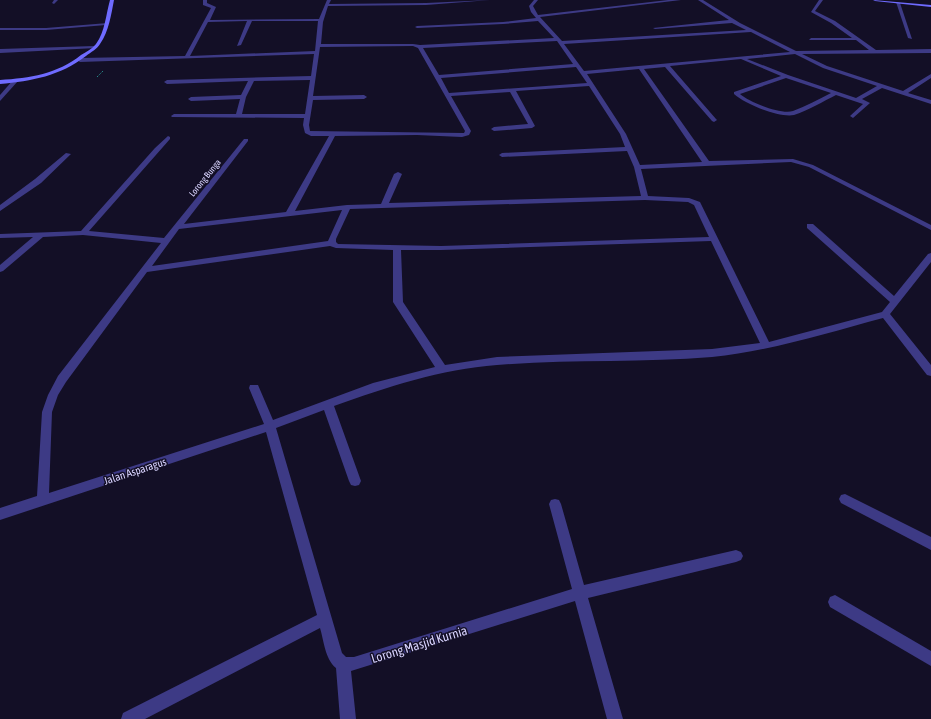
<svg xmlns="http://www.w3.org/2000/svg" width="931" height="719" font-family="'Asap Condensed',sans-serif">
<rect width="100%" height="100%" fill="#130f26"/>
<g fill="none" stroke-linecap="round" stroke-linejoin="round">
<path stroke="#2fb8b0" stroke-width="1" stroke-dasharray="1 1.5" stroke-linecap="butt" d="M97 77 104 70"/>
<g fill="#3d3a85" fill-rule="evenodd">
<path d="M54 0H58L54 4 52 3Z"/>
<path d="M203 0H207V3L216 7 210 20 319 19 327 0H331L329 4 426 3 490 0 426 5 328 6 323 22 321 44H413L420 45 554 38 538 21 503 24 417 28 415 27 417 26 503 22 536 18 531 12 529 6 534 0H538L533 6 538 15 668 0H681L540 17 562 41 746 30 732 23 655 29 653 28 729 20 698 0H703L740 23 796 51 869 50 856 40H809L811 38H852L831 23 811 12 819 0H823L815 11 835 21 876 50 931 49V53L802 54 827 66 903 91 931 74V78L908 93 931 100V104L882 88 862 99 870 103 853 118 850 116 863 104 836 95C824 101 807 111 794 115 779 118 745 104 734 94V92L781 76 741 59 670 66 716 119 717 120 714 122 712 121 665 67 644 69 709 161 793 159 813 165 931 225V230L809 167 791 162 641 169 648 196 689 198 700 202 769 342 882 312 890 302 807 228V224H813L894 296 928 254 931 253V262L890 314 931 365V376L927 375 883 318C827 333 771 351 712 357 641 363 569 359 497 365 441 369 387 387 334 406L361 481 359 485 355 486 351 485 349 481 324 410 276 428 342 653 346 657H354L572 589 549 504 551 500 555 499 559 500 561 504 584 585 736 550 741 552 743 556 741 560 736 562 588 598 623 719H607L575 601 351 671 356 719H340L336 668C325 659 324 641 320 628L145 719H121L123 713 317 615 266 432 0 520V508L37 496 42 412 48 395 58 376 161 243 83 235 43 237 3 271 0 272V265L33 237 0 238V234L81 231 155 148 168 136 170 137V139L89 231 164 238 244 139H248V141L184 224 286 212 329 136H311L305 133 303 125 304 118 172 117 171 116 174 114H236L240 99 191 101 188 99 191 97 241 95 248 81 167 84 164 82 167 80 311 76 314 54 80 62 77 60 80 58 185 56 211 8 203 5ZM247 21 237 46 241 45 252 21H318L315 51 190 56 208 22ZM751 32 790 52 584 71 564 44ZM557 41 573 64 439 75 423 48ZM413 46 418 48 465 131 464 133 310 131 309 125 313 100 364 99 367 97 364 95 313 96 320 47ZM795 54 823 68 877 86 856 98 788 75 747 59ZM576 67 587 83 449 93 441 78ZM639 69 702 162 640 165 626 134 587 74ZM786 78 831 93C819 99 806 106 793 111 781 115 749 102 740 94ZM310 80 305 114H242L246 97 254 81ZM589 86 620 134 625 147 502 153 499 155 502 157 627 151 634 167 641 196 389 203 402 174 398 172 394 174 381 204 347 205 295 211 335 136 417 135 462 137 469 135 471 131 451 96 510 92 528 124 494 127 491 129 494 131 532 128 535 126 516 91ZM645 200 688 202 694 205 709 237 441 246 338 244 336 242V239L350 209ZM342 210 328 241 152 266 179 229ZM711 241 760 343 712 349 497 357 445 365 403 302 401 250H441ZM330 246 336 248 393 250V302L435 367 373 383 273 420 258 385H250L249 388 264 424 49 493 52 412 58 395 66 382 147 272Z"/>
<path d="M896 2 900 3 912 39 908 38Z"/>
<path d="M108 23 106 25 46 30H0V28H46Z"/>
<path d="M94 46 96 47V48L0 53V49Z"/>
<path d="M13 80 18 81 0 101V95Z"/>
<path d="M66 153 71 154 41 183 0 211V205L35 179Z"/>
<path d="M845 494 931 537V550L841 503 839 499 841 495Z"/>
<path d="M835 595 931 651V666L830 607 828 602 830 597Z"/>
</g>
<g fill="#6f6bff" fill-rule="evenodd">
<path d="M110 0H114C111 15 109 31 100 44 97 49 91 52 86 56 60 76 32 81 0 84V80C30 78 57 74 81 55 86 52 92 49 96 44 105 32 106 14 110 0Z"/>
<path d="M873 0 931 5V7L875 1Z"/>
</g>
</g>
<g text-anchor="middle" stroke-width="3" stroke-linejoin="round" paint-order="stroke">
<g font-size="9" fill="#d9d4ff" stroke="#130f26">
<text transform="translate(205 178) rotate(-51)" y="3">Lorong Bunga</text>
</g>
<g font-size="11" fill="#d9d4ff" stroke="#130f26">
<text transform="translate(135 471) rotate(-18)" y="4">Jalan Asparagus</text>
</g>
<g font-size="13" fill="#d9d4ff" stroke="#130f26">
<text transform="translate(419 644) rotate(-17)" y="5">Lorong Masjid Kurnia</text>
</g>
</g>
</svg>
